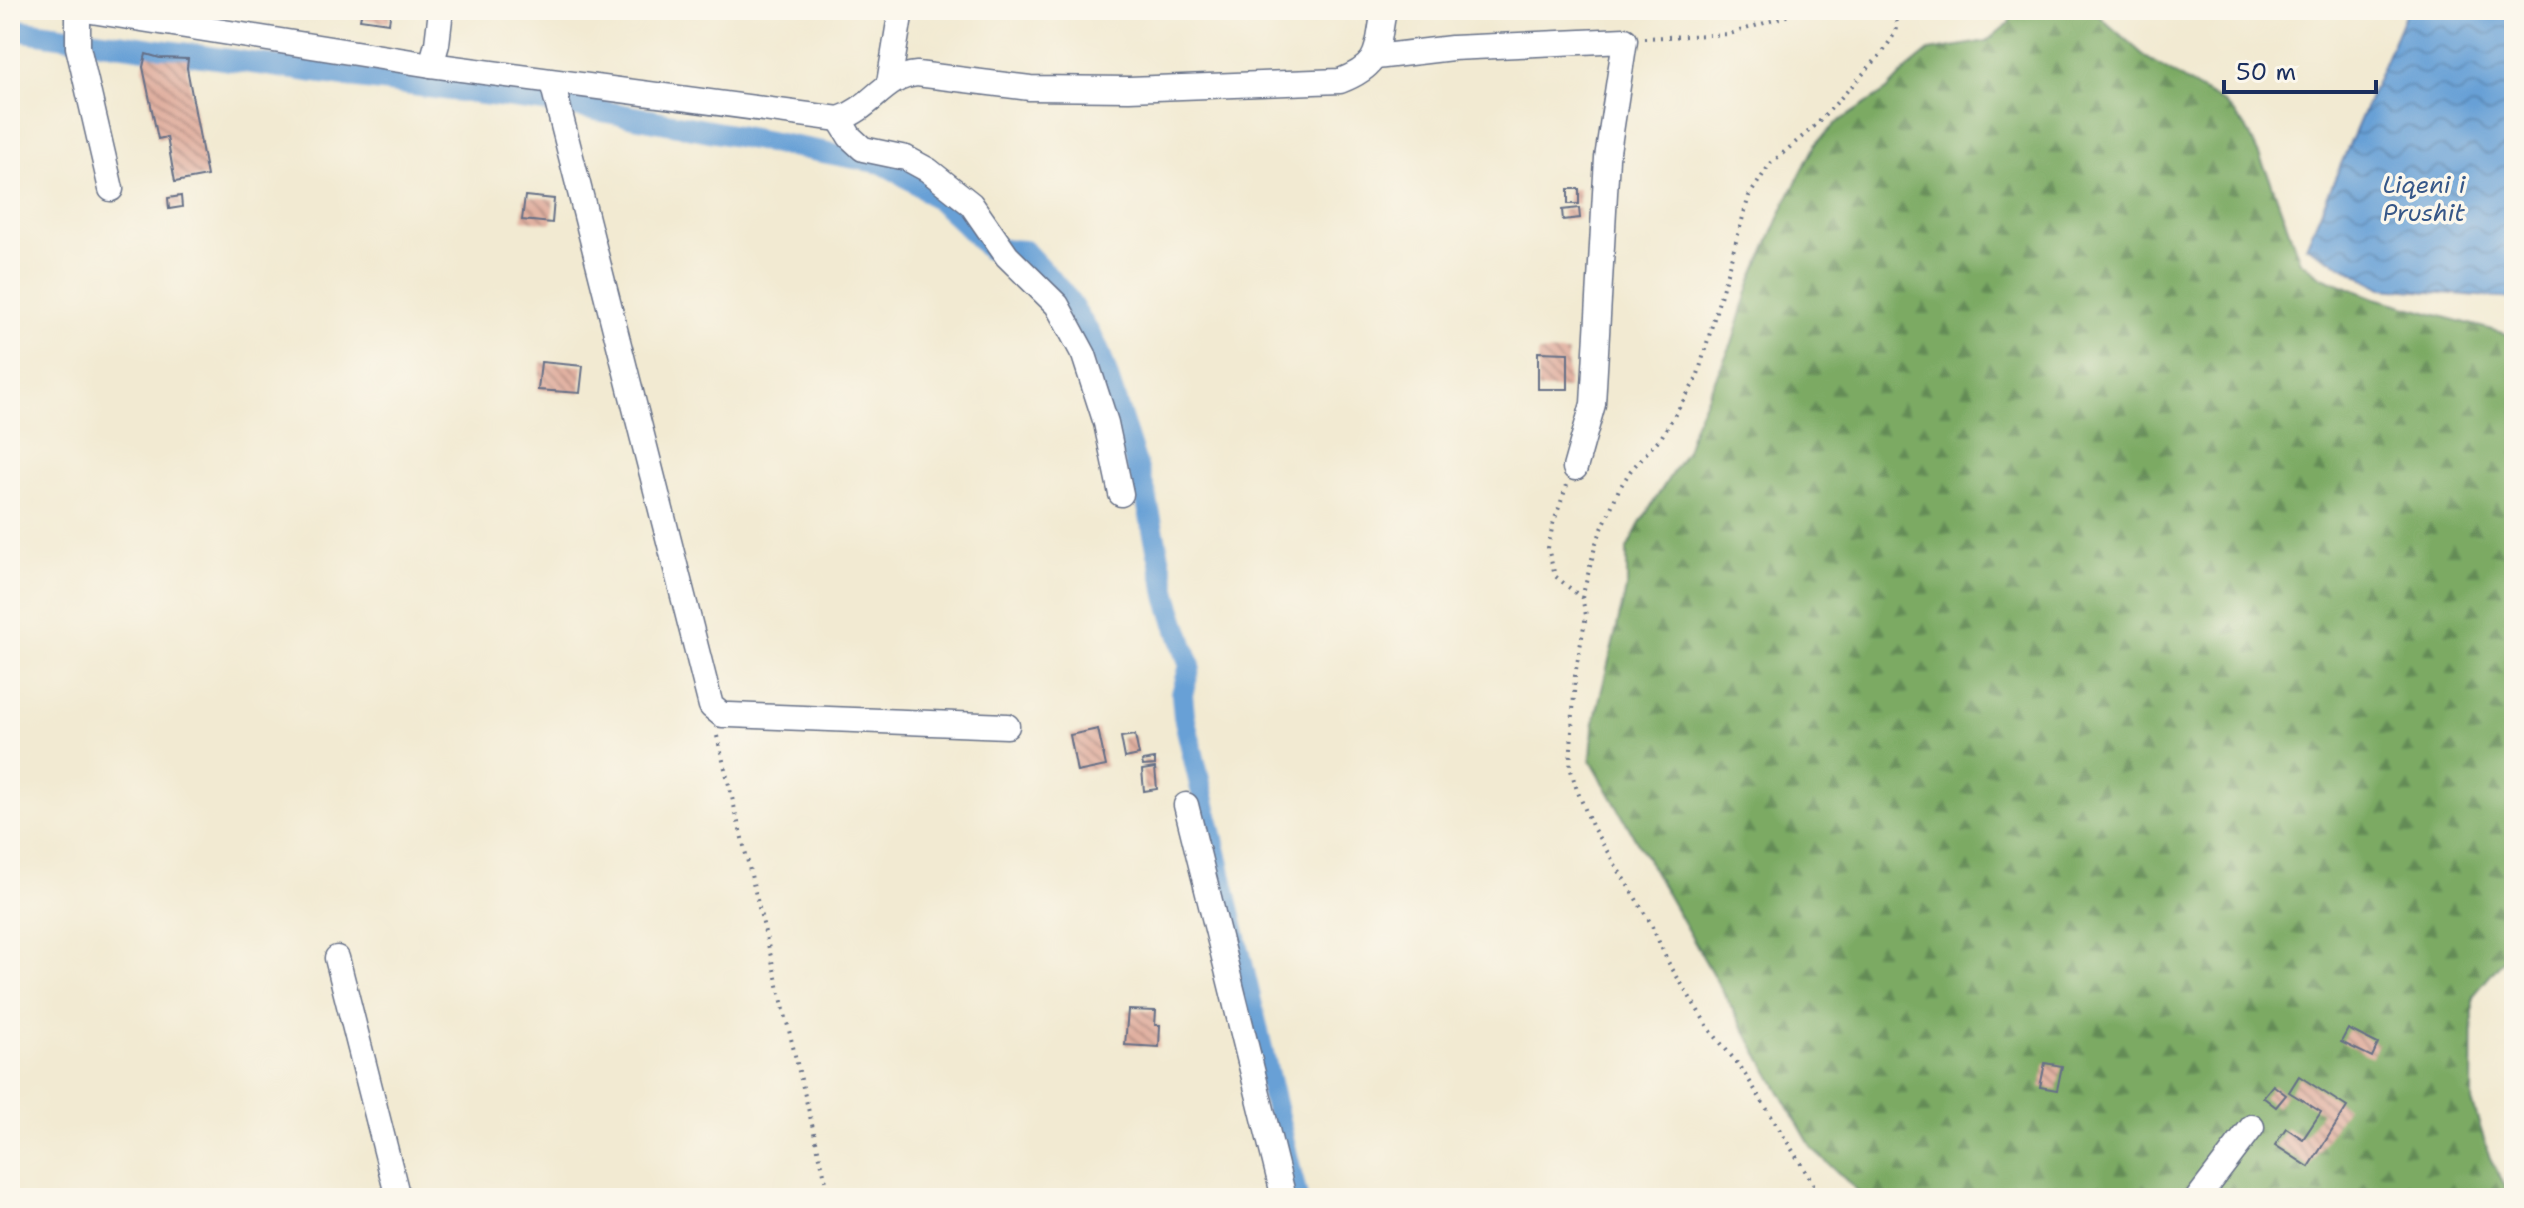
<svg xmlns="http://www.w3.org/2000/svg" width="2524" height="1208" font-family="'Shantell Sans',sans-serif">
<defs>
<pattern id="forest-firs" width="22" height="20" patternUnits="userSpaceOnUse" patternTransform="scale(2)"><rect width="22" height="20" fill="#7baa64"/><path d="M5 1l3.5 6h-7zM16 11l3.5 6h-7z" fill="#648b56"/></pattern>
<pattern id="water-waves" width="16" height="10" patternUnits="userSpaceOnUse" patternTransform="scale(2)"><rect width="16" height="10" fill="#68a0d6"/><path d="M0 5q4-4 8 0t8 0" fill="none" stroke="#5583b1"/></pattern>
<pattern id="building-back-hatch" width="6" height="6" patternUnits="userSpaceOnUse" patternTransform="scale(2)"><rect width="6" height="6" fill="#e1b1a1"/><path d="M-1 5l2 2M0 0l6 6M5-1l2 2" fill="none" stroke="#b69086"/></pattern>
</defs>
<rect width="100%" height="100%" fill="#fbf7ec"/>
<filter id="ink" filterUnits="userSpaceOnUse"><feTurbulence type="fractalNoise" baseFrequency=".0125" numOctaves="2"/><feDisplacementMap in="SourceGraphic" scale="16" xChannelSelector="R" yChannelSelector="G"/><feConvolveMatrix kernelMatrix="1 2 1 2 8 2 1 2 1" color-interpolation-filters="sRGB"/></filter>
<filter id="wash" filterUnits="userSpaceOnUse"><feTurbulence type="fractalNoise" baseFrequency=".006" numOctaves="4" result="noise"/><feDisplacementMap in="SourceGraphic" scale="32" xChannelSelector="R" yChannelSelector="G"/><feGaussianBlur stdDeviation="1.8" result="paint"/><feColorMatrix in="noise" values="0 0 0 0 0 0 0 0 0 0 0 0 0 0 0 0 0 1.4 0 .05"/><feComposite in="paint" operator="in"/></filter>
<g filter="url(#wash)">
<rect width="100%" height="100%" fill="#f2ead2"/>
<path fill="url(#forest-firs)" stroke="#4b6c61" stroke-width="2" d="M2013 10H2092L2147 58 2225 104 2246 127 2271 181 2300 261 2322 277 2375 298 2514 336V947L2473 996 2472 1101 2490 1158 2512 1198H1865L1812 1148 1591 761 1593 727 1627 585V549L1639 525 1686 451 1694 425 1733 341 1751 282 1786 202 1815 145 1835 124 1887 90 1907 69 1929 51 1987 41 2009 23Z"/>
<path fill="url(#water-waves)" stroke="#42689a" stroke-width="2" d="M2407 10H2514V299L2382 288 2306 246Z"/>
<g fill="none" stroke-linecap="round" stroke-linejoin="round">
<path stroke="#68a0d6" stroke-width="22" d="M10 29 359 78 575 106 882 163C927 186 955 212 989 249L1024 251 1064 294 1094 341 1101 357 1145 492 1168 599 1190 666 1182 694 1184 716 1297 1198"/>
</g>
<g id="blocks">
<g fill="url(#building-back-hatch)">
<path d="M362 10H391L389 23 360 19Z"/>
<path d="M146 54 160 58 188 59 187 68 207 176 175 182 167 137 158 139 143 67Z"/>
<rect x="1568" y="189" width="11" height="15"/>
<path d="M181 196 182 207 169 209 168 198Z"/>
<path d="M525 196 554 199 552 223 522 220Z"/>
<path d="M1579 208 1580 218 1563 220 1562 210Z"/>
<path d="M1538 352 1568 353V389H1538Z"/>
<path d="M541 362 583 366 580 393 538 390Z"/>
<path d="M1098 729 1106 766 1077 772 1070 735Z"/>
<path d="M1135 735 1139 755 1125 758 1121 737Z"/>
<path d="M1155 759V765L1143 766 1142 761Z"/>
<path d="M1155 768 1157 789 1144 791 1142 770Z"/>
<path d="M1128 1010 1156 1011 1155 1025H1160L1159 1047 1125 1045Z"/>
<path d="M2348 1029 2378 1044 2372 1057 2341 1042Z"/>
<path d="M2045 1063 2062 1066 2057 1090 2040 1087Z"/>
<path d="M2299 1076 2347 1107 2309 1167 2275 1145 2286 1128 2303 1139 2321 1112 2289 1092Z"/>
<path d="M2273 1085 2286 1095 2276 1107 2263 1097Z"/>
</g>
</g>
</g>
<g filter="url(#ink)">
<use href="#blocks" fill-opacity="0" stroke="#667087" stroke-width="2"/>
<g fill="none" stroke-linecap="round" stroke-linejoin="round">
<g stroke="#667087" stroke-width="27">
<g id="minor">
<path d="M78 10V47L111 189"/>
<path d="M85 10 431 65 839 119C873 108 883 77 917 74L1030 88 1129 89 1340 81C1383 64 1376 50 1384 10"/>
<path d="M1376 57 1452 48 1625 40 1607 158 1593 404 1575 468"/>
<path d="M431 65 437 44 441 10"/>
<path d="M552 82 711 706 722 715H730L1007 726"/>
<path d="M889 83 901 10"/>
<path d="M839 119 850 137 863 149 906 158 928 170 971 204 1007 256 1057 305 1084 355 1106 423 1121 494"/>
<path d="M1186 805 1284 1198"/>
<path d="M337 958 398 1198"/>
<path d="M2198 1198 2252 1127"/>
</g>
</g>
<g stroke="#667087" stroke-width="4" stroke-dasharray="2 6" stroke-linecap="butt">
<path d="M1986 10 1993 15"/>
<path d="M1644 38 1730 34 1805 10"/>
<path d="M1567 485 1553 524 1548 548 1555 576 1582 598 1586 615 1575 675 1570 767 1577 790 1593 828 1650 922 1668 962 1710 1030 1742 1069 1822 1198"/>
<path d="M1582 598 1596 543 1619 489 1631 470 1662 436 1697 378 1749 196 1770 164 1816 125 1883 52 1895 33 1897 23 1894 10"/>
<path d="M717 736 830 1198"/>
</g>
<use href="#minor" stroke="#fff" stroke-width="24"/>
</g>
</g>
<g text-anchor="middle" stroke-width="7" stroke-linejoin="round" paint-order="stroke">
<g font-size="24" font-style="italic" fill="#365788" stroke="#fbf7ec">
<text x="2424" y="193">Liqeni i<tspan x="2424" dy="28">Prushit</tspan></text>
</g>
</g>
<rect width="2524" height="1208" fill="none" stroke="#fbf7ec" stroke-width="40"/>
<path d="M2224 80v12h152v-12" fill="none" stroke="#1b2f5e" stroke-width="4"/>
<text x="2236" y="80" font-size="24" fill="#1b2f5e" stroke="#fbf7ec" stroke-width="6" paint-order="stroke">50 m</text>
</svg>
